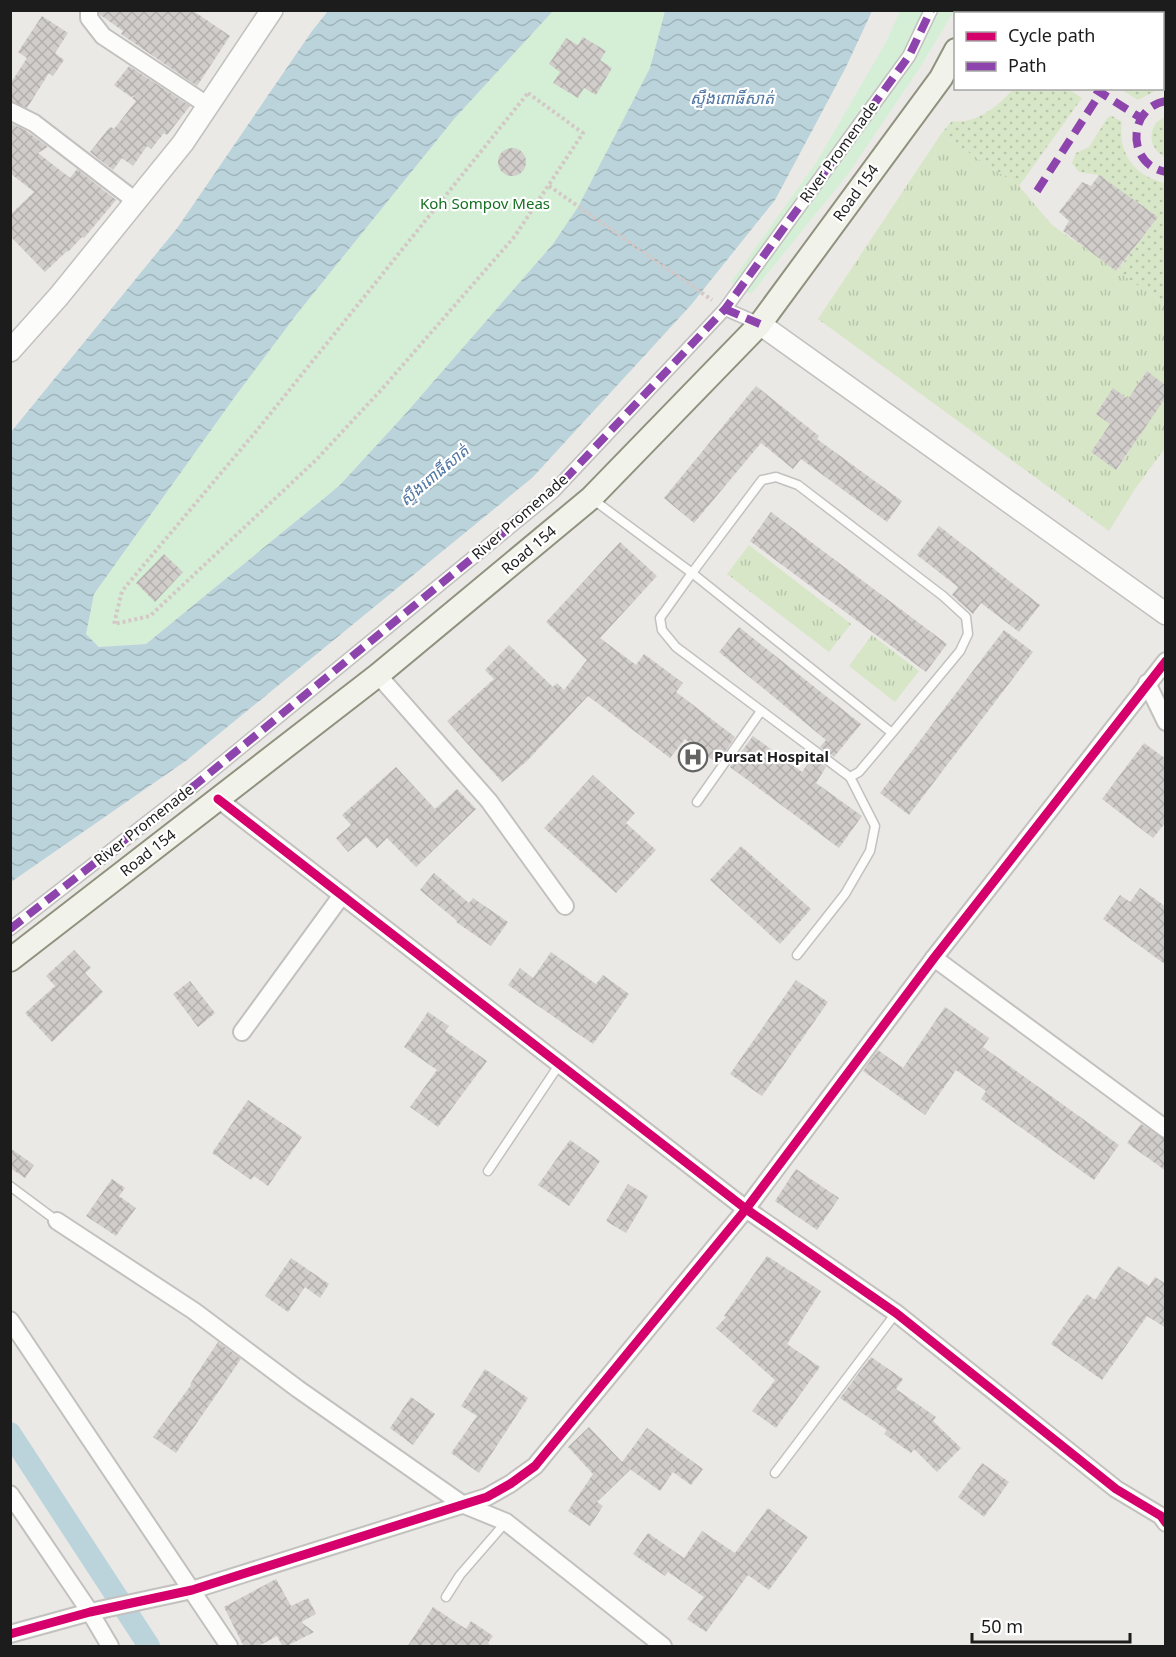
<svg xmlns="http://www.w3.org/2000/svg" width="1176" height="1657" font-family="'Noto Sans','Noto Sans Khmer',sans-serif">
<defs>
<pattern id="grass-tufts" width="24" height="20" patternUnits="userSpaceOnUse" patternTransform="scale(1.5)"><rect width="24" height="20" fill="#d6e6c6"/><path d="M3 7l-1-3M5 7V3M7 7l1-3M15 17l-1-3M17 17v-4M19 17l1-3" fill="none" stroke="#b7c5aa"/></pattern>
<pattern id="garden-dots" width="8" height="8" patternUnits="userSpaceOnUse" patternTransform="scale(1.5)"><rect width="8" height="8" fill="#d6e6c6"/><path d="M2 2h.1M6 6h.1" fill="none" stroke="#b7c5aa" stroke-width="1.8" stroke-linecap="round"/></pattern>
<pattern id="water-waves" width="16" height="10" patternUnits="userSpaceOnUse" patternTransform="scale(1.5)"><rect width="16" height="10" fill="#bbd3db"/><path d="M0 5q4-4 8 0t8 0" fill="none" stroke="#a0b5bb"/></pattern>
<pattern id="building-cross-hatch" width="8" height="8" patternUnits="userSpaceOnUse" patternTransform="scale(1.5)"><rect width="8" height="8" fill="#d0cdca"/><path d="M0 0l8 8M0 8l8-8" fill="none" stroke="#b2afad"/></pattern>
</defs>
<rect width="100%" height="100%" fill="#ebe9e5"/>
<g fill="url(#grass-tufts)">
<path d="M941 134 1019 186 1052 225 1165 304V386L1147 371 1128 399 1113 389 1096 414 1110 424 1091 452 1117 470 1165 397V448L1135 489 1109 531 818 319Z"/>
<path d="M749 545 851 624 829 652 727 574Z"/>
<path d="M872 635 919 671 895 702 849 666Z"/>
</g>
<g fill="#d5efd6">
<path d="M553 11H665L650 68 578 207 553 244 407 412 339 486 146 644 99 647 86 634 94 594 234 398 296 315 454 119Z"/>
<path d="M900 11H954L921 66 848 174 751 294 731 282 816 163 886 42Z"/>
</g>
<g fill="url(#garden-dots)">
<path d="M1163 36 1165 38V90L1155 91 1138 100 1121 89 1162 88Z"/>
<path d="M1013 89H1068L1082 98 1019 186 941 134 952 121C975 125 999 106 1013 89Z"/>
<path d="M1112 116 1122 122C1117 154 1136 177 1165 183V304L1117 271 1158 217 1099 175 1079 172 1072 163 1076 153 1089 147 1108 117Z"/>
<path d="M1165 117H1166L1165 157C1148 149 1146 125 1165 117Z"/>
</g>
<path fill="url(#water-waves)" d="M328 11H553L454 119 296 315 234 398 94 594 86 634 99 647 146 644 339 486 407 412 553 244 578 207 650 68 665 11H872L846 67 775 200 691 305 532 478 187 760 11 882V432L178 227 312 31Z"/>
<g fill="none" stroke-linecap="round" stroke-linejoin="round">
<path stroke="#bbd3db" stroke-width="22" d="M10 1433 149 1646"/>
</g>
<g fill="url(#building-cross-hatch)">
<path d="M99 10H192L230 36 197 86 121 34 123 31 99 14Z"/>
<path d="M42 16 68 33 55 53 64 60 53 76 49 73 27 108 10 101V84L27 58 18 52Z"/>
<path d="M583 37 606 51 600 60 612 68 596 95 584 88 578 98 553 83 560 72 549 64 566 38 578 45Z"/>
<path d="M129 66 190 106 167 135 164 133 151 149 147 146 133 166 122 158 113 170 90 152 109 128 111 127 114 129 136 101 132 98 135 95 131 97 114 85Z"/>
<path d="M10 123 25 130 48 147 38 153 70 178 77 169 116 200 84 238 82 237 68 252 67 251 45 272 10 236V215L34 192 10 173Z"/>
<circle cx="512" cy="162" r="14"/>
<path d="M1099 175 1158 217 1116 271 1063 231 1069 221 1059 212 1082 182 1091 186Z"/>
<path d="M1147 371 1166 386V397L1116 470 1091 452 1110 424 1096 414 1113 388 1128 399Z"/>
<path d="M756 386 819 436 817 439 902 501 887 522 801 459 793 469 761 443 694 523 664 498Z"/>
<path d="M771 512 947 644 926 672 750 541Z"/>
<path d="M939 526 1040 605 1019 632 981 603 973 614 952 595 958 587 917 555Z"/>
<path d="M620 542 657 576 600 638 636 665 644 654 683 683 676 692 735 737 717 763 685 739 670 758 588 696 527 761 502 782 447 721 494 679 485 670 509 645 553 687 557 683 564 690 587 660 546 622Z"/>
<path d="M164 554 183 572 155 602 136 583Z"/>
<path d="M739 627 861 724 834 757 820 747 826 740 719 652Z"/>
<path d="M1004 630 1033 652 909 815 880 793Z"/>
<path d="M753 736 802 772 813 757 826 767 816 783 862 816 839 848 730 767Z"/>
<path d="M1144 743 1166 759V822L1153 838 1102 799Z"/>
<path d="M396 767 435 809 457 789 476 809 416 867 387 838 377 848 366 837 348 852 336 838 351 825 342 815Z"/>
<path d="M593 775 635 813 626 823 656 850 616 893 544 828Z"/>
<path d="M741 846 811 909 780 944 710 880Z"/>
<path d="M434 873 469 903 473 898 508 922 491 946 456 922 457 921 420 890Z"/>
<path d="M1140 888 1166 907V965L1103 919 1120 895 1130 902Z"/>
<path d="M74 950 91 968 85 973 103 992 52 1042 25 1013 55 986 46 976Z"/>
<path d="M551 952 596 984 603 975 629 994 593 1044 508 985 520 968 533 978Z"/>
<path d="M796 980 828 1002 762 1096 730 1074Z"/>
<path d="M190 981 215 1013 198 1027 173 994Z"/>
<path d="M945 1007 989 1038 983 1047 1119 1145 1094 1180 981 1099 986 1091 956 1070 925 1115 863 1071 878 1050 903 1068Z"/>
<path d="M428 1012 449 1026 445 1031 487 1061 438 1127 410 1107 437 1070 404 1047Z"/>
<path d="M248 1100 302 1137 268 1186 254 1176 251 1180 212 1153Z"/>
<path d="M1141 1124 1166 1139V1171L1127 1143Z"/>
<path d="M570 1140 600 1161 569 1206 538 1185Z"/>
<path d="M10 1148 34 1165 25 1178 10 1168Z"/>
<path d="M796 1169 839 1198 817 1230 775 1201Z"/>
<path d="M112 1179 125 1188 119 1196 136 1208 116 1236 86 1216Z"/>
<path d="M628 1184 648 1196 626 1233 606 1221Z"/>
<path d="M767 1256 821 1291 787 1344 820 1367 776 1428 752 1411 775 1380 716 1328 726 1317 724 1316Z"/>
<path d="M291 1258 329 1284 320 1298 305 1287 288 1312 265 1296Z"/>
<path d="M1118 1266 1149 1286 1155 1277 1166 1284V1328L1147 1316 1102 1380 1051 1344 1087 1294 1095 1300Z"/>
<path d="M218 1342 241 1359 176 1453 153 1437 191 1385 190 1384Z"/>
<path d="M871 1357 903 1379 896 1389 936 1417 933 1421 961 1448 937 1472 914 1449 911 1453 884 1434 887 1430 840 1398Z"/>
<path d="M485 1369 528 1398 479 1473 451 1453 477 1416 461 1406Z"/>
<path d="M411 1397 435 1414 413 1445 390 1428Z"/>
<path d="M589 1427 622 1462 647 1428 703 1469 691 1485 673 1472 660 1491 627 1467 630 1470 597 1502 603 1506 590 1526 568 1511 593 1474 568 1447Z"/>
<path d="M982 1463 1009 1482 984 1517 958 1497Z"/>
<path d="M768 1508 808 1537 769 1590 748 1575 706 1632 687 1619 704 1597 668 1572 665 1576 633 1554 648 1533 684 1558 702 1531 735 1553Z"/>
<path d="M276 1579 291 1606 308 1598 316 1614 301 1622 314 1632 285 1647H283L277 1636 257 1647H244L224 1607Z"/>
<path d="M433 1607 466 1629 471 1621 493 1636 488 1643 492 1647H407Z"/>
</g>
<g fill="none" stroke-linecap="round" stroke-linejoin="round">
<g stroke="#c2c1bf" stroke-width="11">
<g id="service">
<path d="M591 498 692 573 660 618 662 630 676 647 850 777 875 826 870 851 845 894 797 955"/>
<path d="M850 777 859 772 892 733 692 573 762 480 776 477 798 485 943 596 966 617 968 634 960 651 892 733"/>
<path d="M697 802 761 711"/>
<path d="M488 1171 559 1065"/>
<path d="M10 1186 57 1221"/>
<path d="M775 1473 896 1313"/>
<path d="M446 1597 460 1575 506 1522"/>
</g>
</g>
<g stroke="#c2c1bf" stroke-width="15">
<g id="pedestrian">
<path d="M725 309 760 324"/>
<path d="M10 929 195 785 553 492 725 309 909 56 931 10"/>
</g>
</g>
<g stroke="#c2c1bf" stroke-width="20">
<g id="minor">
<path d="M89 10V18L103 36 207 105"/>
<path d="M10 111 34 123 137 202"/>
<path d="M378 675 489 801 565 906"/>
<path d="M1147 683 1166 722"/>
<path d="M218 799 746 1209 896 1313 1116 1489 1161 1516 1166 1523"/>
<path d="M934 958 1166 1129"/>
<path d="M242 1032 342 895"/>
<path d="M57 1221 194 1311 298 1389 462 1504 506 1522 663 1646"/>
<path d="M10 1320 229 1646"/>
<path d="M10 1494 90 1612 110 1646"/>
<path d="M10 1634 90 1612 192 1590 487 1497 510 1484 535 1466 746 1209 934 958 1166 661"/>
</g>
</g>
<g stroke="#c2c1bf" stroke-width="24">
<g id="tertiary">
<path d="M760 324 1166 614"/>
<path d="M10 351 59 296 183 143 272 10"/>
</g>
</g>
<g stroke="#90927f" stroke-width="26">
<g id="secondary">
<path d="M974 14 976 10"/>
<path d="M10 960 378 675 591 498 760 324 941 78 956 50"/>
</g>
</g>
<g stroke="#d4c8c6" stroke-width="4" stroke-dasharray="3 3" stroke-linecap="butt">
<path d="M528 93 583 133 515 236 382 389 316 460 150 616 114 624 122 591 258 429Z"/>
<path d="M549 186 712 300"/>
</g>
<use href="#service" stroke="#fcfcfb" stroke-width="8"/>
<use href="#pedestrian" stroke="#fcfcfb" stroke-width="12"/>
<use href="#minor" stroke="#fcfcfb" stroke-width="16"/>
<use href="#tertiary" stroke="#fcfcfb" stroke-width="21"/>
<use href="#secondary" stroke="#f1f2e9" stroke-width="22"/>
<g stroke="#8e44ad" stroke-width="8" stroke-dasharray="15 8" stroke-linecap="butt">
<path d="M1155 10 1160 14"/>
<path d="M975 12 977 14"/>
<path d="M1095 89 1141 118"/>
<path d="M1166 101C1127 108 1126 165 1166 172"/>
<path d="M1037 191 1101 92"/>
<path d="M725 309 760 324"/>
<path d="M10 929 195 785 553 492 725 309 909 56 931 10"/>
</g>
<g stroke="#fff" stroke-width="13">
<g id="cycleway">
<path d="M218 799 746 1209 896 1313 1116 1489 1161 1516 1166 1523"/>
<path d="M10 1634 90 1612 192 1590 487 1497 510 1484 535 1466 746 1209 934 958 1166 661"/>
</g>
</g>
<use href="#cycleway" stroke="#d6006c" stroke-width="9"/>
</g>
<defs>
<g id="hospital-ring" transform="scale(1.5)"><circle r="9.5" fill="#fff" stroke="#646462" stroke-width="1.5"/><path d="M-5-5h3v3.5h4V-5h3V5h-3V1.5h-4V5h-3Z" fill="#646462"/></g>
</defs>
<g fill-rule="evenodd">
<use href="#hospital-ring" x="693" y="757"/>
</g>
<g text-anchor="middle" stroke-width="4.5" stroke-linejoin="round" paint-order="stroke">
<g font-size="15" fill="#1c1c1c" stroke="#fff">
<text transform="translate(839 152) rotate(-54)" y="5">River Promenade</text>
<text transform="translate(856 193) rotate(-54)" y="5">Road 154</text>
<text transform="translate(520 517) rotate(-41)" y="5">River Promenade</text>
<text transform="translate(529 550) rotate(-40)" y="5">Road 154</text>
<text transform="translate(144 825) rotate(-38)" y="5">River Promenade</text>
<text transform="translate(148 853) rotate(-38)" y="5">Road 154</text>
</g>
<g font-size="15" fill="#156f20" stroke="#fff">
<text x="485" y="209">Koh Sompov Meas</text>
</g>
<g font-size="15" font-weight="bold" fill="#1c1c1c" stroke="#fff" text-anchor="start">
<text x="714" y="762">Pursat Hospital</text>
</g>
<g font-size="16" font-style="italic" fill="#5277a2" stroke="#fff">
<text x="732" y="104">ស្ទឹងពោធិ៍សាត់</text>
<text transform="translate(434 475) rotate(-40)" y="6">ស្ទឹងពោធិ៍សាត់</text>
</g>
</g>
<rect width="1176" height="1657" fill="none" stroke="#1c1c1c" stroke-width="24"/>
<rect x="954" y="12" width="210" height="78" fill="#ffffff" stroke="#a4a4a4" stroke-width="1.5"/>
<rect x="966" y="32" width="30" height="9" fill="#d6006c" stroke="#a4a4a4" stroke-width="1.5"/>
<text x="1008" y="42" font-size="18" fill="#1c1c1c">Cycle path</text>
<rect x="966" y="62" width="30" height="9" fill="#8e44ad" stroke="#a4a4a4" stroke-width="1.5"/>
<text x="1008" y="72" font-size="18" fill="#1c1c1c">Path</text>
<path d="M972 1633v9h158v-9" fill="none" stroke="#1c1c1c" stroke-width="3"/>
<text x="981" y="1633" font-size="18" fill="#1c1c1c" stroke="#ffffff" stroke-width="4.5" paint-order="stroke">50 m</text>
</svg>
